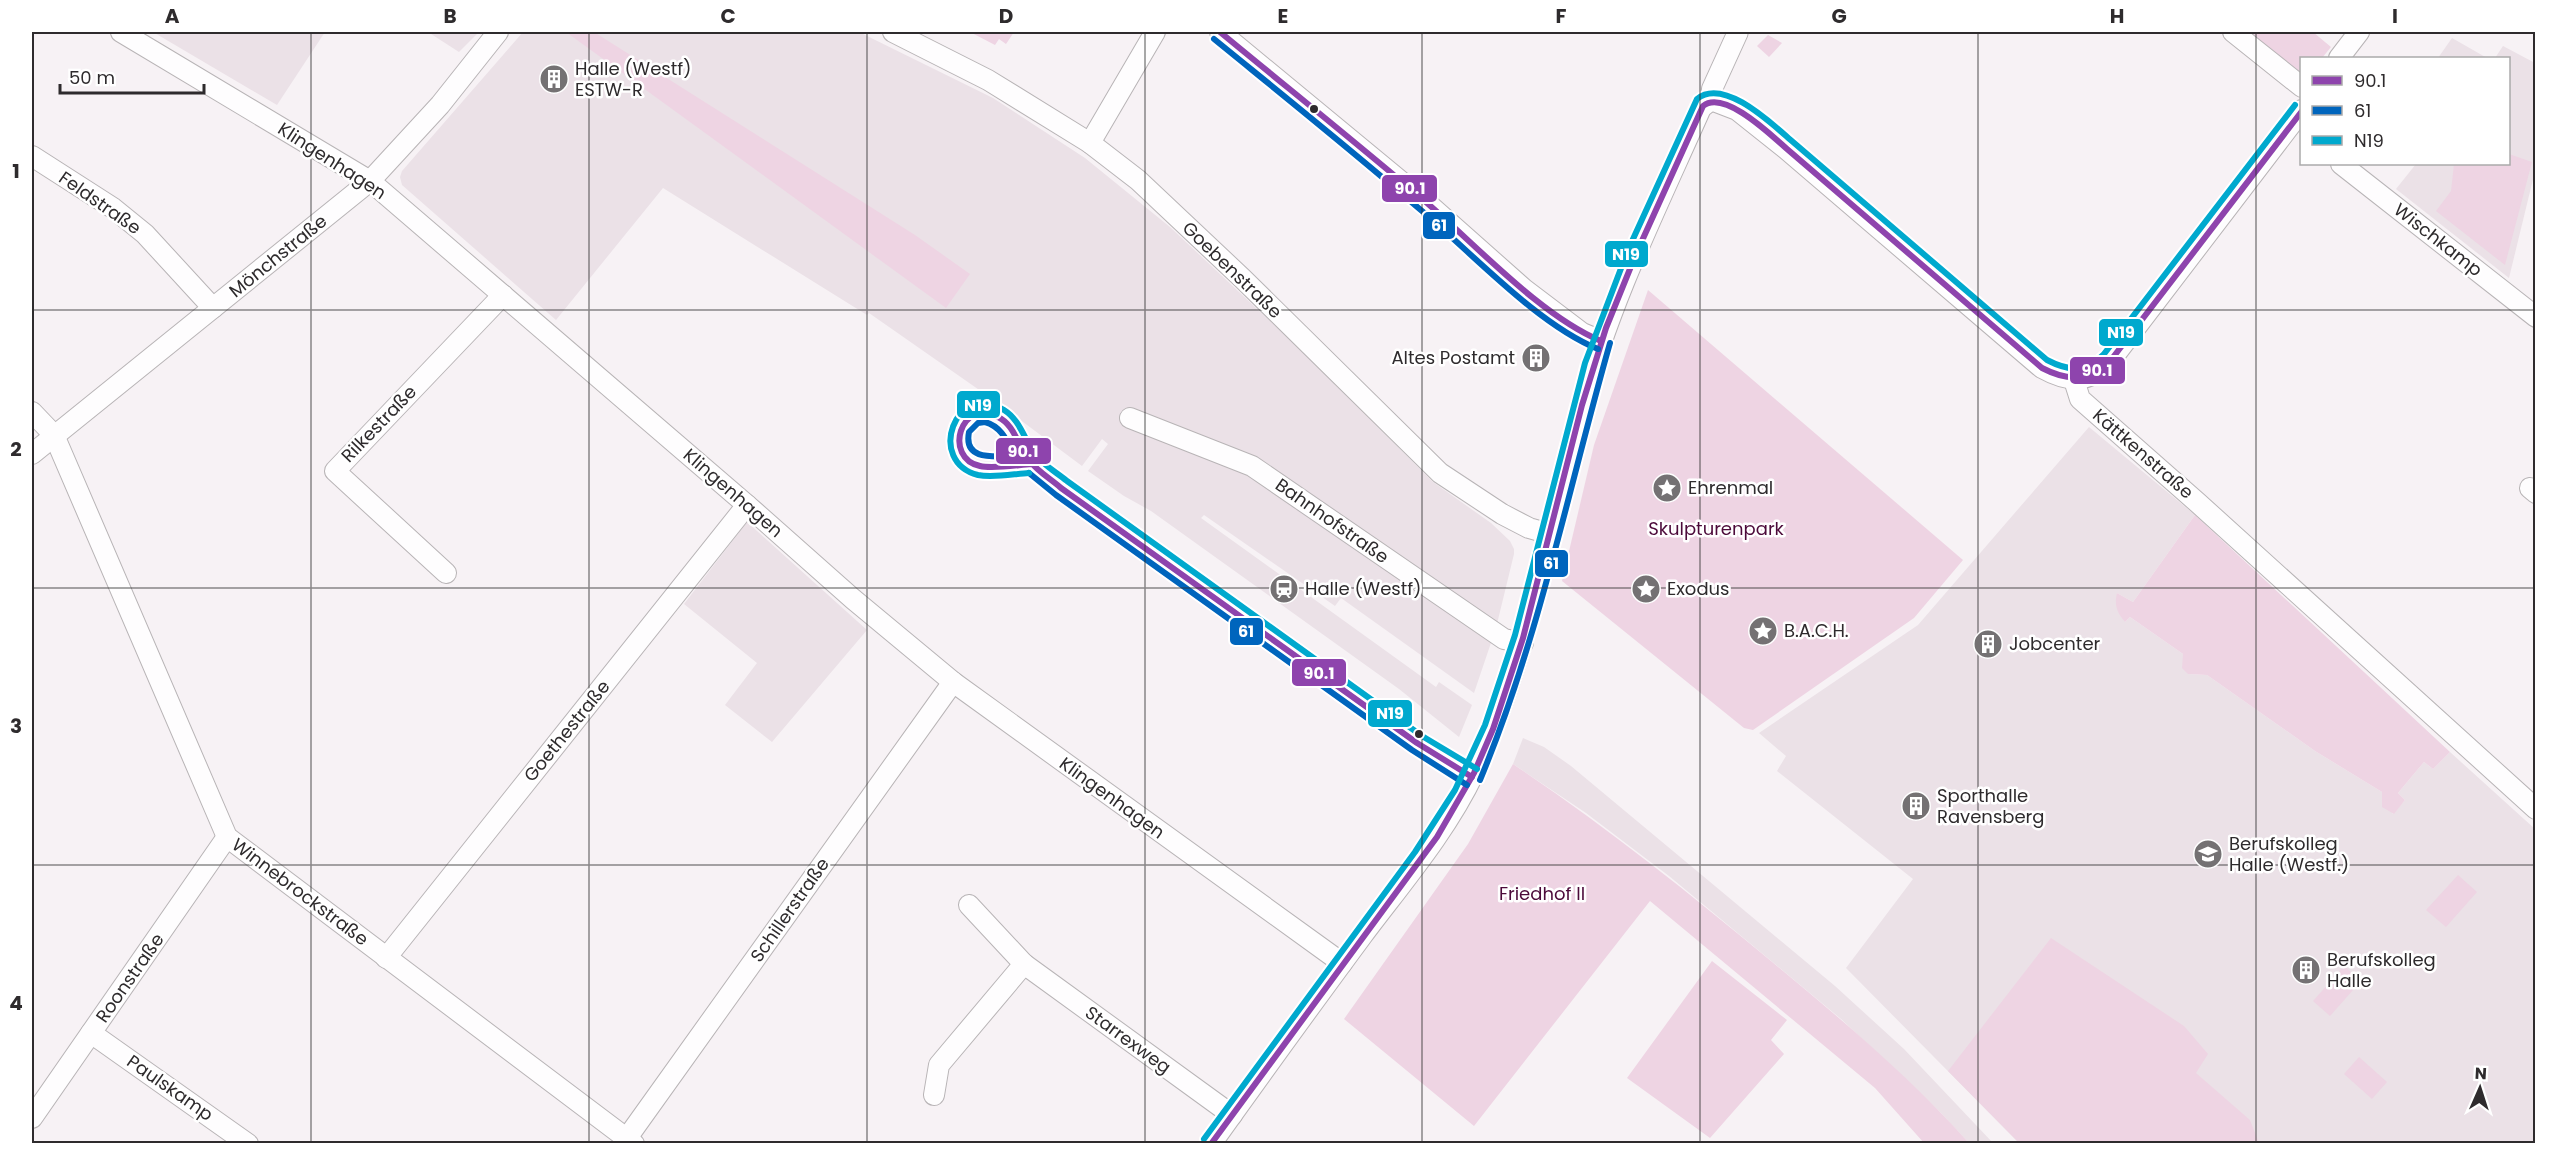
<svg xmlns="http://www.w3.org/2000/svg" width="2567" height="1175" font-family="Poppins,sans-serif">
<rect width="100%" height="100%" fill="#f7f2f5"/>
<g fill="#ebe1e7">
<path d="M153 32H325L277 105Z"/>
<path d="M428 32H479L459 52Z"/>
<path d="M523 32H859L993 98 1085 158 1170 227 1288 338 1433 482 1491 523 1510 541 1514 549V554L1496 628 1474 693 1341 598 1335 606 1204 515 1201 518 1436 687 1439 682 1472 705 1459 737 1399 689 1151 511 1124 496 1088 471 1108 444 1102 439 1082 466 995 401 869 313 867 315 663 188 556 320 402 185 400 177 402 171Z"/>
<path d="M2452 38 2487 58H2438Z"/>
<path d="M2503 46 2535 63V171L2509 278 2396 189 2416 164H2508V58H2495Z"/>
<path d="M2089 427 2195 515 2133 602 2117 593 2125 622 2130 617 2183 654 2188 674 2207 675 2315 751 2382 792 2393 814 2405 800 2398 793 2424 762 2433 769 2450 752 2535 829V1143H2019L1846 968 1913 879 1777 771 1786 756 1759 733 1918 625Z"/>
<path d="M747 522 867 630 772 742 725 705 757 663 684 604Z"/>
<path d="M1523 738 1544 747 1571 766 1835 986 1904 1049 1993 1143H1969L1939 1111 1841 1019 1669 876 1586 813 1513 764Z"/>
</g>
<g fill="#eed4e3">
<path d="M566 32H594L915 235 970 274 946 308Z"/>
<path d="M970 32H1014L1006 44 999 39 995 45Z"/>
<path d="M2249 32H2313L2331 47 2322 58H2302L2301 74Z"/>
<path d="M1768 35 1782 43 1769 57 1757 46Z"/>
<path d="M2509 154 2532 162 2505 265 2436 211 2451 191 2454 164H2508Z"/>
<path d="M1648 290 1963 560 1914 618 1753 730 1744 728 1562 581 1594 445Z"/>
<path d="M2195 515 2450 752 2433 769 2424 762 2398 793 2405 800 2394 814 2382 807V792L2315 751 2207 675 2188 674 2182 668 2183 654 2130 617 2125 622C2117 612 2114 606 2117 593L2133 602Z"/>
<path d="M1513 764C1604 825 1687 891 1771 961 1840 1018 1909 1076 1969 1143H1924L1875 1088 1650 901 1474 1126 1344 1019 1468 844Z"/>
<path d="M2458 875 2477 892 2446 927 2426 910Z"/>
<path d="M2051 938 2184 1026 2208 1054 2196 1073 2250 1120 2259 1143H2019L1948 1071Z"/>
<path d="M1712 961 1787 1020 1771 1040 1784 1054 1710 1138 1627 1078Z"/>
<path d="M2344 966 2361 981 2330 1016 2313 1001Z"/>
<path d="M2359 1057 2387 1082 2372 1099 2344 1074Z"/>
</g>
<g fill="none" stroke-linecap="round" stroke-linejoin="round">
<g stroke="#b8b4b6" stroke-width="22">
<g id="minor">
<path d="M121 32 370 181 747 505 853 599 953 682 1342 963"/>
<path d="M893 32 988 80 1090 143 1138 180 1242 278 1440 473 1502 514 1529 528 1550 534"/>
<path d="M1220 32 1427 203 1524 289 1582 333 1601 341"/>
<path d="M2233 32 2302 87"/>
<path d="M2339 58 2359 32"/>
<path d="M1711 100 1737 110 1786 149 2042 368C2069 383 2089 384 2111 360L2302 110"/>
<path d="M1711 100 1712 89 1738 32"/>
<path d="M1090 143 1155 32"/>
<path d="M32 156 113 208 145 234 213 308"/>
<path d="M2341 164 2536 317"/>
<path d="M2074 380 2080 399 2198 503 2536 809"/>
<path d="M32 412 54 435 227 837 634 1144"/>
<path d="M1130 418 1252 466 1504 639 1523 643"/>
<path d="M32 454 370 181 440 105 498 32"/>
<path d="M2530 488 2536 493"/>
<path d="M446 573 335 471 503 295"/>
<path d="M969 905 1024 964 1232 1115"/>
<path d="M386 958 747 505"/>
<path d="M91 1033 248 1144"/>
<path d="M934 1095 939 1065 1024 964"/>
<path d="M32 1118 227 837"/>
<path d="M627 1138 953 682"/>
<path d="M1211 1144C1261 1074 1311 1005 1362 936 1401 884 1446 832 1474 773 1529 656 1548 528 1582 405 1610 301 1658 205 1701 108L1711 100"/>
</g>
</g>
<use href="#minor" stroke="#fefdfe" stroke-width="20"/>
<g stroke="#fff" stroke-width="10">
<g id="bus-1">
<path d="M1220 32C1289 89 1359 145 1427 203 1477 246 1541 316 1601 341"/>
<path d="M1031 464C1017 465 993 469 980 466 943 458 960 397 998 417 1015 425 1018 447 1030 461 1038 472 1051 479 1061 488L1417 743 1472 777"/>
<path d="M1211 1144 1437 837 1474 773 1493 729 1523 638 1582 405 1606 328 1636 254 1703 106C1724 89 1771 135 1787 149L2042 368C2069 382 2089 381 2111 360L2302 111"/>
</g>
</g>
<g stroke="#fff" stroke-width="10">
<g id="bus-2">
<path d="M1214 39C1284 96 1354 152 1422 211 1473 254 1537 324 1598 349"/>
<path d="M985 422C1002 427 1007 441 1015 456 996 456 963 462 969 432L978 423Z"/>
<path d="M1029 473 1056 495 1412 750 1467 785"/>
<path d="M1480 780C1539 639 1568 490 1610 343"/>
</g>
</g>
<g stroke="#fff" stroke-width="10">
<g id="bus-3">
<path d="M1029 473C1013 474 993 478 978 475 926 462 955 380 1004 410 1020 420 1024 439 1035 454 1043 465 1056 472 1067 481L1422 736 1477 769"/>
<path d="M1204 1139 1415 852 1455 790 1485 725 1515 635 1585 363 1628 250 1697 99C1724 77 1772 124 1793 142L2047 360C2070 372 2086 372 2104 354L2295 105"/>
</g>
</g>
<use href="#bus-1" stroke="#8e44ad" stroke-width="6"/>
<use href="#bus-2" stroke="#0065bd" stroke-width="6"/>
<use href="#bus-3" stroke="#00a9ce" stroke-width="6"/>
</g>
<path fill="none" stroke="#2e2b2d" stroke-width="1.5" stroke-opacity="0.55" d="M311 32V1144M589 32V1144M867 32V1144M1145 32V1144M1422 32V1144M1700 32V1144M1978 32V1144M2256 32V1144M32 310H2536M32 588H2536M32 865H2536"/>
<defs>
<g id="building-disc" transform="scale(1.5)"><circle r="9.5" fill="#747173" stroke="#fff"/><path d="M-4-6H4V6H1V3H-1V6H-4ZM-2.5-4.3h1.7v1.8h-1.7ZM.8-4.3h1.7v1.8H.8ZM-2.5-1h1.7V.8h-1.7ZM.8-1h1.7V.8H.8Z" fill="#fff"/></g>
<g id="sight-disc" transform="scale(1.5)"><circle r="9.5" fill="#747173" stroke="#fff"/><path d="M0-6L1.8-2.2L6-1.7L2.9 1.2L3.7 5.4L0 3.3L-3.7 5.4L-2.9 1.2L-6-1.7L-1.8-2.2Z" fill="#fff"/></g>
<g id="station-disc" transform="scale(1.5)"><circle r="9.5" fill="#747173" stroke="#fff"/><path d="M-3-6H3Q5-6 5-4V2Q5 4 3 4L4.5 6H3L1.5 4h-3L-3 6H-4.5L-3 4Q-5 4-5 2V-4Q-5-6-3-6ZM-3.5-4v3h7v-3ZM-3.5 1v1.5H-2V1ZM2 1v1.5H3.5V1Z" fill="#fff"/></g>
<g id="university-disc" transform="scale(1.5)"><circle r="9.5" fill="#747173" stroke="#fff"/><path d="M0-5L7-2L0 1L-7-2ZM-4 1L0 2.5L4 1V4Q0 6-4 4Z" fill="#fff"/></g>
</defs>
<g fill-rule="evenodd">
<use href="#building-disc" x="554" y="79"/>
<use href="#building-disc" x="1536" y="358"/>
<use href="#sight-disc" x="1667" y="488"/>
<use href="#station-disc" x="1284" y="589"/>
<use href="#sight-disc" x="1646" y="589"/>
<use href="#sight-disc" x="1763" y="631"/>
<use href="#building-disc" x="1988" y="644"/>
<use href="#building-disc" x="1916" y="806"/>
<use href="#university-disc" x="2208" y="854"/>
<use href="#building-disc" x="2306" y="970"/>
</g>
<g fill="#2e2b2d" stroke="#fff" stroke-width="2">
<circle cx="1314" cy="109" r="5"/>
<circle cx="1419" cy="734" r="5"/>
</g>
<g text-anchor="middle" stroke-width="5" stroke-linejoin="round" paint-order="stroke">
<g font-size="18" fill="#2e2b2d" stroke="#fff" text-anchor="start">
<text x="575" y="75">Halle (Westf)<tspan x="575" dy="21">ESTW-R</tspan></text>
<text x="1515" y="364" text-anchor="end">Altes Postamt</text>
<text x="1688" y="494">Ehrenmal</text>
<text x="1305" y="595">Halle (Westf)</text>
<text x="1667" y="595">Exodus</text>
<text x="1784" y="637">B.A.C.H.</text>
<text x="2009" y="650">Jobcenter</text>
<text x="1937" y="802">Sporthalle<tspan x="1937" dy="21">Ravensberg</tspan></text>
<text x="2229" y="850">Berufskolleg<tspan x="2229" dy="21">Halle (Westf.)</tspan></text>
<text x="2327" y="966">Berufskolleg<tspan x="2327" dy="21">Halle</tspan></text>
</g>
<g font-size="18" fill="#2e2b2d" stroke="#fff">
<text transform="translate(332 161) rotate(33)" y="6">Klingenhagen</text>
<text transform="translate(100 203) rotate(35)" y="6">Feldstraße</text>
<text transform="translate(2438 240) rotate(38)" y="6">Wischkamp</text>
<text transform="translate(278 256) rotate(-39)" y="6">Mönchstraße</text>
<text transform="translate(1232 270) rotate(44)" y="6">Goebenstraße</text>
<text transform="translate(379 424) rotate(-46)" y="6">Rilkestraße</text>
<text transform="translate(2143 454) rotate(41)" y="6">Kättkenstraße</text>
<text transform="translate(733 493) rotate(41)" y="6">Klingenhagen</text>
<text transform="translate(1332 521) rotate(35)" y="6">Bahnhofstraße</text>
<text transform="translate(567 731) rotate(-51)" y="6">Goethestraße</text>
<text transform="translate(1112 798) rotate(36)" y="6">Klingenhagen</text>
<text transform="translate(300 892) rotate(37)" y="6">Winnebrockstraße</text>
<text transform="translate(790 910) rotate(-55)" y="6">Schillerstraße</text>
<text transform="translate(130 978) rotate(-55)" y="6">Roonstraße</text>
<text transform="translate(1128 1040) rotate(36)" y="6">Starrexweg</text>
<text transform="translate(170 1088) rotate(35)" y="6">Paulskamp</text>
</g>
<g font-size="18" fill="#4c0a3a" stroke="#fff">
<text x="1716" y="535">Skulpturenpark</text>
<text x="1542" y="900">Friedhof II</text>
</g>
</g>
<g stroke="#fff" stroke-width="2">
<rect x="1381" y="174" width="57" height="29" rx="6" fill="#8e44ad"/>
<rect x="1422" y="211" width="34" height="29" rx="6" fill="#0065bd"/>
<rect x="1604" y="240" width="45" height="28" rx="6" fill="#00a9ce"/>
<rect x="2098" y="318" width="46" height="29" rx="6" fill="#00a9ce"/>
<rect x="2069" y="356" width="57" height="29" rx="6" fill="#8e44ad"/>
<rect x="956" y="390" width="45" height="29" rx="6" fill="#00a9ce"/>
<rect x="995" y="437" width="57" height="28" rx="6" fill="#8e44ad"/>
<rect x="1534" y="549" width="35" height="29" rx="6" fill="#0065bd"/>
<rect x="1229" y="617" width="35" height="29" rx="6" fill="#0065bd"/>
<rect x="1291" y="658" width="56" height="29" rx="6" fill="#8e44ad"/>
<rect x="1367" y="699" width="46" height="29" rx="6" fill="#00a9ce"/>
</g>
<g font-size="16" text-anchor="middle" font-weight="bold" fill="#fff">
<text x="1410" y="194">90.1</text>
<text x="1439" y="231">61</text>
<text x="1626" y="260">N19</text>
<text x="2121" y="338">N19</text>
<text x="2097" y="376">90.1</text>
<text x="978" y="411">N19</text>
<text x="1023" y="457">90.1</text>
<text x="1551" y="569">61</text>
<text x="1246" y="637">61</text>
<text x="1319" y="679">90.1</text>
<text x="1390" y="719">N19</text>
</g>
<rect width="2567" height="1175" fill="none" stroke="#ffffff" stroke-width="66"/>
<rect x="2300" y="57" width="210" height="108" fill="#ffffff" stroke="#abaaab" stroke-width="1.5"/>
<rect x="2312" y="76" width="30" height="9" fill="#8e44ad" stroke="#abaaab" stroke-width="1.5"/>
<text x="2354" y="87" font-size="18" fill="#2e2b2d">90.1</text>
<rect x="2312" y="106" width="30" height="9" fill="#0065bd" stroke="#abaaab" stroke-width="1.5"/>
<text x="2354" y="117" font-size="18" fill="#2e2b2d">61</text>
<rect x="2312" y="136" width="30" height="9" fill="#00a9ce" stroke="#abaaab" stroke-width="1.5"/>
<text x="2354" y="147" font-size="18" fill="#2e2b2d">N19</text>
<g transform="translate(2480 1088) rotate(3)" stroke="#ffffff" stroke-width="4.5" paint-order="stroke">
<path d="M0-4.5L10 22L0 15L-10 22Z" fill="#2e2b2d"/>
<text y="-9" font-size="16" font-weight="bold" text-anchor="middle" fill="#2e2b2d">N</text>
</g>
<path d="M60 84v9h144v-9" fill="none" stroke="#2e2b2d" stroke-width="3"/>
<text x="69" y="84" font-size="18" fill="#2e2b2d" stroke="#ffffff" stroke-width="4.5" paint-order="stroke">50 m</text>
<rect x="33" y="33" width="2501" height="1109" fill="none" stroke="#2e2b2d" stroke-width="2"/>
<g font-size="20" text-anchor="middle" font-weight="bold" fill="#2e2b2d">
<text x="172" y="23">A</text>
<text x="450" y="23">B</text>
<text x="728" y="23">C</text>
<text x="1006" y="23">D</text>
<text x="1283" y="23">E</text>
<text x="1561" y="23">F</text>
<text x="1839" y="23">G</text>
<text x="2117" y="23">H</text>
<text x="2395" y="23">I</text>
<text x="16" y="178">1</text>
<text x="16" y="456">2</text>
<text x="16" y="733">3</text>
<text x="16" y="1010">4</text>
</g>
</svg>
